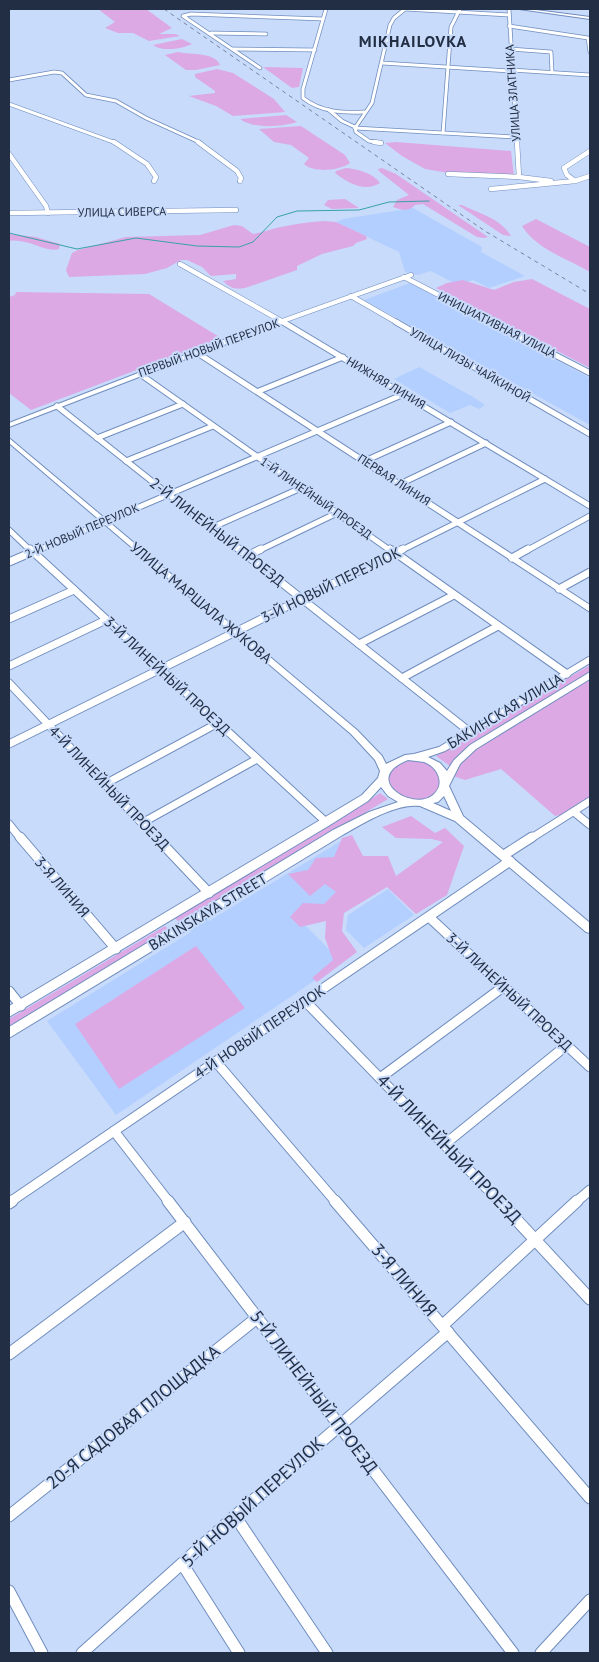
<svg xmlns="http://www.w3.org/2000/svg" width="599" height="1662" font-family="'PT Sans',sans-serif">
<rect width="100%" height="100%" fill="#c8dbfb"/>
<g fill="#b3cfff">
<path d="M413 208 482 247 481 252 525 276 489 288 473 280 458 285 431 271 418 275 405 272 399 252 336 222 343 219Z"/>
<path d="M410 283 590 378V425L364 300Z"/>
<path d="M419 367 473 397 485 405 479 409 470 405 450 413 394 379Z"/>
<path d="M341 841 376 873 302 922 342 962 116 1115 47 1021 191 932 189 929 206 918 209 921Z"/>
<path d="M388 889 414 915 364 948 346 930 348 915Z"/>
</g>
<g fill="#dca9e5">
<path d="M98 9H146L172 28 159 34H175L180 36 149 41 133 33H118L105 28 115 22Z"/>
<path d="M182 39 192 44C181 49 163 52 153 45Z"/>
<path d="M178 52C191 55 215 52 220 65L196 70H186L165 55Z"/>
<path d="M263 67 303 68 299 87 292 88Z"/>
<path d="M217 69 233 73 274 99 285 112 233 116 216 106 189 96 215 93V91L195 77V74Z"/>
<path d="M286 115 297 122C282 127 253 129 240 119Z"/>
<path d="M301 126 345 155 350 163C339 171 314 173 304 164L309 158 291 145 274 142 259 129Z"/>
<path d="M396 142 511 151 514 176 481 173H449L425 169 402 156 385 143Z"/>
<path d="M346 168C357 169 373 173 380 183 364 193 347 182 335 173L336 171Z"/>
<path d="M382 168 396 174 488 237 484 238 477 237 423 204 415 205C409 212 401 210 393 207L397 200 409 195 380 172 378 169Z"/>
<path d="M345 199 359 208 332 209 324 205 328 200Z"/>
<path d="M458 205H462C480 214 500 218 511 236L503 235Z"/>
<path d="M536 219 590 247V272C568 259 536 249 522 226Z"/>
<path d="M323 221 336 222 366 236 367 239 356 243 353 246 322 254 297 266V270L245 288C235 290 230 288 223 281L236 279V274L211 276 202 267 187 260H181L167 268 145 274 69 277 66 270 72 253 78 250 126 237 200 235 234 225 242 226 253 234C264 232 271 229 281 227 295 224 309 222 323 221Z"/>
<path d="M9 234 36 237 60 244 59 249C45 253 28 238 9 241Z"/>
<path d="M532 279 590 309V368L436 288 447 283 463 280 494 290 514 282Z"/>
<path d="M16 292 149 294 221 338 31 410 9 393V297L15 295Z"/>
<path d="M590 665V672L470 744 450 766 436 756Z"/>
<path d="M590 675V801L574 812 555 816 501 769 465 780 450 775 473 747Z"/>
<path d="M409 761C428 761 433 765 442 780 440 783 439 788 437 791 418 819 357 773 409 761Z"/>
<path d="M380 793 388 799 180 923 175 918 333 824Z"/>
<path d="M411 816 435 833 445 828 464 846 447 895 416 914 387 887 344 913 342 931 357 952 317 982 312 978 333 960 325 938 326 921 300 927 290 917 303 903 324 904 336 892 325 884 310 896 288 874 308 870 316 858 334 857 342 838 352 835 363 856H388L396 876 443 842 432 839 396 838 382 827Z"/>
<path d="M165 926 169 930 9 1026V1019Z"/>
<path d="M196 946 245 1008 119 1089 75 1024Z"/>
</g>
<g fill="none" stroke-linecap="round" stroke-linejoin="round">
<path stroke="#39a2a9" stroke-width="1" d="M9 233 77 249 136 238 197 246 239 247 253 242 277 217 297 211 359 210 389 202 429 201"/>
<g stroke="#708dbe" stroke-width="4.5">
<g id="street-far5">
<path d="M326 9 303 89V98C321 112 342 113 364 112"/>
<path d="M405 9 509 15"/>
<path d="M509 9 517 143"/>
<path d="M509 26 588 38 590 52"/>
<path d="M211 33 266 34"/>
<path d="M233 49 315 50"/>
<path d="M510 49 551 52 552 72"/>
<path d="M382 63 511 71"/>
<path d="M260 68 183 16 191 14 323 19"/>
<path d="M511 70 590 75"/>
<path d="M9 80 54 72 62 73 86 95 116 101 146 118 201 143"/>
<path d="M9 104 116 143"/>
<path d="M329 110 342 121 355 127"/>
<path d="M355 128 516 137"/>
<path d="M355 128 372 103 390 25 394 18 405 9"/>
<path d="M355 128 356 132 369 141 381 143"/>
<path d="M443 133 451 27 460 9"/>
</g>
</g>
<g stroke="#708dbe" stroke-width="5.5">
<g id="street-far4">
<path d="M114 142 147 164 156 177 154 181"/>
<path d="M198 142 237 171 241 178 240 181"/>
<path d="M374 142 381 143"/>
<path d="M517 142 519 177"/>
<path d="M9 154 46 206 48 213"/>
<path d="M448 174 519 177 551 181"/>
<path d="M575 181 590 176"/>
<path d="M491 189 575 181 567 175 564 168 590 151"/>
<path d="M9 213 236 210"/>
<path d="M180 264 285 323"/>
<path d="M404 277 493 323"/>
<path d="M351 296 398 323"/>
<path d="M277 323 411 275"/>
</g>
</g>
<g stroke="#708dbe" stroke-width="7">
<g id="street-far3">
<path d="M283 322 590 506"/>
<path d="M396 322 590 434"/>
<path d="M491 322 590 373"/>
<path d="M197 352 281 322"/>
<path d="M140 374 391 551"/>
<path d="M259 391 343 357"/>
<path d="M57 406 240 551"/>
<path d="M97 438 183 404"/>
<path d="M126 461 213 426"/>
<path d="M365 461 451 422"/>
<path d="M400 484 486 443"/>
<path d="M211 528 301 488"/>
<path d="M9 530 31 551"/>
<path d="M36 551 404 394"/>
<path d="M258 551 337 513"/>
<path d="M400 551 545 479"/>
<path d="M526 551 590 516"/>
</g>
</g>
<g stroke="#708dbe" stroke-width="9">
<g id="street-far2">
<path d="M30 549 326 822"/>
<path d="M239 549 470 732"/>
<path d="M390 549 567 674"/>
<path d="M247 556 261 549"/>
<path d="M512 558 528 549"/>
<path d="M9 562 39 549"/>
<path d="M559 589 590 572"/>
<path d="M9 619 74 590"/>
<path d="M359 644 454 595"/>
<path d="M9 666 106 620"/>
<path d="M402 678 498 626"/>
<path d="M9 683 157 839"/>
<path d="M9 744 403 549"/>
<path d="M105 784 218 723"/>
<path d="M574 812 590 825"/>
<path d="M142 823 257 759"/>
<path d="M9 824 21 839"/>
<path d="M530 839 590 801"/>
</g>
</g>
<g stroke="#708dbe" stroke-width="11">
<g id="street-far1">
<path d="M20 837 116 949"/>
<path d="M156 837 209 893"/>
<path d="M504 855 532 837"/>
<path d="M429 917 590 1067"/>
<path d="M9 991 21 1006"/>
<path d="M305 1001 500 1202"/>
<path d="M216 1062 336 1202"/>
<path d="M380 1078 503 987"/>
<path d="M114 1131 169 1202"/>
<path d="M445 1144 567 1045"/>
<path d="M10 1202 510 861"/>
<path d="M576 1202 590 1190"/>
</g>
</g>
<g stroke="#708dbe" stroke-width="13">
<g id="street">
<path d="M168 1201 513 1653"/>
<path d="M335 1201 590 1498"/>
<path d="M499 1201 590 1299"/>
<path d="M9 1203 12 1201"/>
<path d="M443 1325 577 1201"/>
<path d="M9 1354 185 1222"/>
<path d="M9 1516 258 1317"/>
<path d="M235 1516 327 1653"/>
<path d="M183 1565 239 1653"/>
<path d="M9 1591 42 1653"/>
<path d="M82 1653 235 1516 448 1332"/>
<path d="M541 1653 590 1600"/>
</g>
</g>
<g stroke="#708dbe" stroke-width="2">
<g id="secondary">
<path d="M519 9H528L590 17V19Z"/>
<path d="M195 351H199L590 605V612L196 355 9 427V423Z"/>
<path d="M9 438 357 730 382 756 386 764 405 755 414 754 439 747 590 656V663L445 751 428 757 440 763 447 771 454 760 470 745 590 672V679L476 749 460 764 449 786 463 816 590 923V933L586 932 455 821 420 806C395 803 362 824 341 836L9 1038V1027L333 830 369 812 398 802 388 796 381 787 368 801 330 825 9 1017V1006L362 795 378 778 380 771 375 760 351 734 9 443ZM408 760C413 761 419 761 424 762 438 767 446 784 433 795 413 812 360 779 408 760ZM444 796 451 811 433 803 438 802Z"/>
</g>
</g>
<use href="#street-far5" stroke="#fff" stroke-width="3"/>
<use href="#street-far4" stroke="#fff" stroke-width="4.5"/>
<use href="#street-far3" stroke="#fff" stroke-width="5"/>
<use href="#street-far2" stroke="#fff" stroke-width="7"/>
<use href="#street-far1" stroke="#fff" stroke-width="9"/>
<use href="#street" stroke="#fff" stroke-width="11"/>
<use href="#secondary" fill="#fff" fill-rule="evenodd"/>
<path stroke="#75849e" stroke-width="1" stroke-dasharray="4 4" stroke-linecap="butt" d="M164 9 485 231 590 294"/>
</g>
<g text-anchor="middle" stroke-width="4" stroke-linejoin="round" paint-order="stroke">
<g font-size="12" fill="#222e43" stroke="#c8dbfb">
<text transform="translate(513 93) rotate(-94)" y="4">УЛИЦА ЗЛАТНИКА</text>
<text transform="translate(122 212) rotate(-1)" y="4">УЛИЦА СИВЕРСА</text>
<text transform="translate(497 325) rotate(27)" y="4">ИНИЦИАТИВНАЯ УЛИЦА</text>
<text transform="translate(209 348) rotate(-20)" y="4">ПЕРВЫЙ НОВЫЙ ПЕРЕУЛОК</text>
<text transform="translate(470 365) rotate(30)" y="4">УЛИЦА ЛИЗЫ ЧАЙКИНОЙ</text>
<text transform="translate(386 383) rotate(31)" y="4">НИЖНЯЯ ЛИНИЯ</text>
<text transform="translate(394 480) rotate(33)" y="4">ПЕРВАЯ ЛИНИЯ</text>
<text transform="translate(316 498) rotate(35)" y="4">1-Й ЛИНЕЙНЫЙ ПРОЕЗД</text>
<text transform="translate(82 531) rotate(-23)" y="4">2-Й НОВЫЙ ПЕРЕУЛОК</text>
</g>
<g font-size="15" fill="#222e43" stroke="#c8dbfb">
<text transform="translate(217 532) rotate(38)" y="5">2-Й ЛИНЕЙНЫЙ ПРОЕЗД</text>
<text transform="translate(331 585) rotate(-26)" y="5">3-Й НОВЫЙ ПЕРЕУЛОК</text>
<text transform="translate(201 603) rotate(40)" y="5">УЛИЦА МАРШАЛА ЖУКОВА</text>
<text transform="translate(167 676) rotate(43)" y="5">3-Й ЛИНЕЙНЫЙ ПРОЕЗД</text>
<text transform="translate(505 711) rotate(-31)" y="5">БАКИНСКАЯ УЛИЦА</text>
<text transform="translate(109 788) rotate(46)" y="5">4-Й ЛИНЕЙНЫЙ ПРОЕЗД</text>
<text transform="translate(62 887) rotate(49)" y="5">3-Я ЛИНИЯ</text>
<text transform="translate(208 912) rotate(-31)" y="5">BAKINSKAYA STREET</text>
<text transform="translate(509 992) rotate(43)" y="5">3-Й ЛИНЕЙНЫЙ ПРОЕЗД</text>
<text transform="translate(260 1032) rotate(-34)" y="5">4-Й НОВЫЙ ПЕРЕУЛОК</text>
</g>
<g font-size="16" font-weight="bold" letter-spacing="1" fill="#222e43" stroke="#c8dbfb">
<text x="413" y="47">MIKHAILOVKA</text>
</g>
<g font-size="18" fill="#222e43" stroke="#c8dbfb">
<text transform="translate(449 1149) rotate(46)" y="6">4-Й ЛИНЕЙНЫЙ ПРОЕЗД</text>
<text transform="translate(404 1280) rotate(49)" y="6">3-Я ЛИНИЯ</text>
<text transform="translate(314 1392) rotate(53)" y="6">5-Й ЛИНЕЙНЫЙ ПРОЕЗД</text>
<text transform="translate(133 1417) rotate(-39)" y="6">20-Я САДОВАЯ ПЛОЩАДКА</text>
<text transform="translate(253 1502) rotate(-42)" y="6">5-Й НОВЫЙ ПЕРЕУЛОК</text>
</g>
</g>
<rect width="599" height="1662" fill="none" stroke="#222e43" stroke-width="20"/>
</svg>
